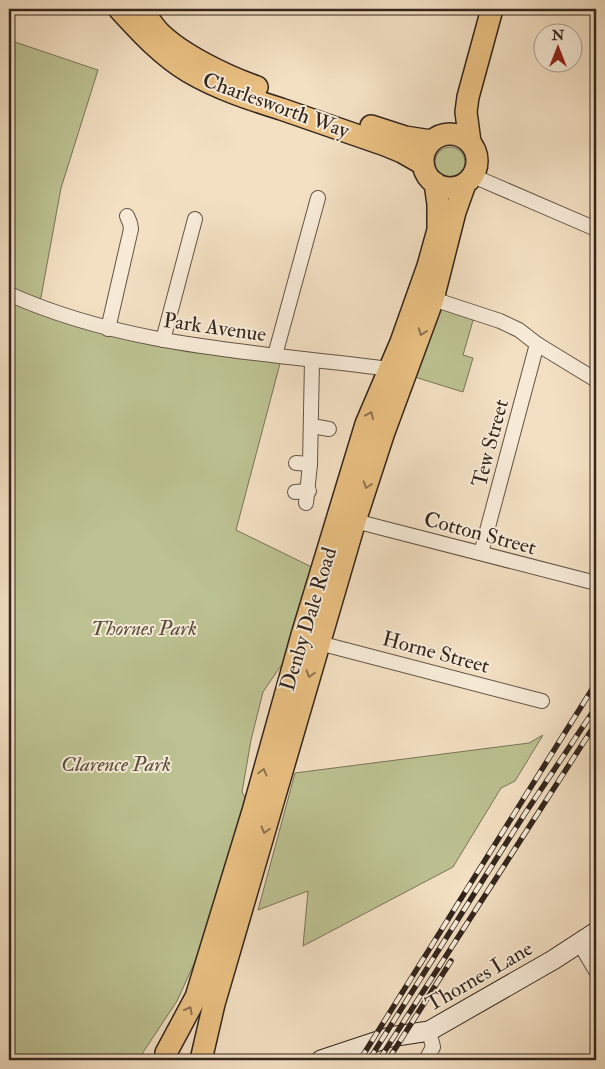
<svg xmlns="http://www.w3.org/2000/svg" width="605" height="1069" font-family="'IM FELL Double Pica',serif">
<rect width="100%" height="100%" fill="#f3e0c3"/>
<filter id="stains"><feTurbulence type="fractalNoise" baseFrequency=".004" numOctaves="4"/><feColorMatrix values="0 0 0 0 .2 0 0 0 0 .09 0 0 0 0 .02 0 0 0 .5 -.17"/></filter>
<radialGradient id="worn" r=".72"><stop offset=".6" stop-color="#630" stop-opacity="0"/><stop offset="1" stop-color="#630" stop-opacity=".3"/></radialGradient>
<g fill="#bdc292" stroke="#787458">
<path d="M9 40 98 70 61 188 39 308 108 329 282 356 236 530 322 572 291 651 263 692 251 740 242 792 253 811 193 966 177 1001 138 1060H9Z"/>
<circle cx="450" cy="162" r="15"/>
<path d="M433 299 474 317 463 355 473 358 463 392 405 374Z"/>
<path d="M543 735 515 781 501 788 453 867 303 946 308 891 258 910 295 773 529 743Z"/>
</g>
<g fill="none" stroke-linecap="round" stroke-linejoin="round">
<g stroke="#635446" stroke-width="16">
<g id="street">
<path d="M473 176 596 229"/>
<path d="M9 294C129 348 261 352 390 369"/>
<path d="M433 299 500 321 519 330 537 344 596 380"/>
<path d="M108 329 131 229 130 223 127 216"/>
<path d="M163 340 195 219"/>
<path d="M275 355 318 198"/>
<path d="M312 426 329 429"/>
<path d="M296 463 310 464"/>
<path d="M295 492 309 491"/>
<path d="M306 503 310 464 312 360"/>
<path d="M355 521 596 583"/>
<path d="M481 553 537 344"/>
<path d="M319 643 542 701"/>
<path d="M580 944 596 971"/>
<path d="M426 1060 433 1047 429 1031"/>
</g>
</g>
<g stroke="#33251d" stroke-width="21">
<path id="secondary" d="M321 1060 390 1037 429 1031 553 960 596 932"/>
</g>
<g stroke="#33251d" stroke-width="24">
<g id="primary">
<path d="M119 9C140 32 162 56 189 72 218 89 249 99 281 109 315 121 350 133 385 145L402 152 423 164"/>
<path d="M141 9C147 16 152 24 158 31 180 54 226 76 257 87"/>
<path d="M371 126 405 137 431 141"/>
<circle cx="450" cy="161" r="27"/>
<path d="M470 142 466 112 468 97 492 9"/>
<path d="M166 1053 196 997 253 811 302 635 366 424 401 342 428 266 438 230V204L435 183"/>
<path d="M201 1060 214 1004 355 521 384 432 433 299 455 212 465 184"/>
</g>
</g>
<use href="#street" stroke="#f7ebd8" stroke-width="14"/>
<use href="#secondary" stroke="#f7ebd8" stroke-width="19"/>
<use href="#primary" stroke="#eac082" stroke-width="21"/>
<g stroke="#33251d" stroke-width="5.5">
<g id="rail">
<path d="M360 1060 596 683"/>
<path d="M369 1060 524 815 596 707"/>
<path d="M379 1060 596 723"/>
<path d="M388 1060 451 961"/>
</g>
</g>
<use href="#rail" stroke="#f7ebd8" stroke-width="4" stroke-dasharray="11" stroke-linecap="butt"/>
</g>
<defs><path id="oneway-chevron" d="M-2-3.5L2.5 0L-2 3.5" fill="none" stroke-width="1.6" stroke-linecap="round" stroke-linejoin="round" transform="scale(1.25)"/></defs>
<g stroke="#8e7250">
<use href="#oneway-chevron" transform="translate(422 332) rotate(110)"/>
<use href="#oneway-chevron" transform="translate(370 415) rotate(-67)"/>
<use href="#oneway-chevron" transform="translate(367 485) rotate(108)"/>
<use href="#oneway-chevron" transform="translate(310 674) rotate(106)"/>
<use href="#oneway-chevron" transform="translate(263 772) rotate(-75)"/>
<use href="#oneway-chevron" transform="translate(265 830) rotate(106)"/>
<use href="#oneway-chevron" transform="translate(189 1010) rotate(-62)"/>
</g>
<g text-anchor="middle" stroke-width="4" stroke-linejoin="round" paint-order="stroke">
<g font-size="21" fill="#33251d" stroke="#f7ebd8">
<text transform="translate(276 105) rotate(20)" y="7">Charlesworth Way</text>
<text transform="translate(215 327) rotate(8)" y="7">Park Avenue</text>
<text transform="translate(490 443) rotate(-75)" y="7">Tew Street</text>
<text transform="translate(480 533) rotate(15)" y="7">Cotton Street</text>
<text transform="translate(308 619) rotate(-73)" y="7">Denby Dale Road</text>
<text transform="translate(436 652) rotate(15)" y="7">Horne Street</text>
<text transform="translate(479 976) rotate(-30)" y="7">Thornes Lane</text>
</g>
<g font-size="21" font-style="italic" fill="#564c3a" stroke="#f7ebd8">
<text x="144" y="635">Thornes Park</text>
<text x="116" y="771">Clarence Park</text>
</g>
</g>
<rect width="605" height="1069" fill="none" stroke="#f3e0c3" stroke-width="30"/>
<rect x="10" y="10" width="585" height="1049" fill="none" stroke="#33251d" stroke-width="2.5"/>
<rect x="15" y="15" width="575" height="1039" fill="none" stroke="#33251d"/>
<g transform="translate(558 48)"><circle r="24" fill="#f7ebd8" stroke="#a99c8d"/>
<path d="M0-4L9 19L0 12L-9 19Z" fill="#8f2418"/>
<text y="-8" font-size="14" font-weight="bold" text-anchor="middle" fill="#33251d">N</text>
</g>
<rect width="100%" height="100%" filter="url(#stains)"/>
<rect width="100%" height="100%" fill="url(#worn)"/>
</svg>
